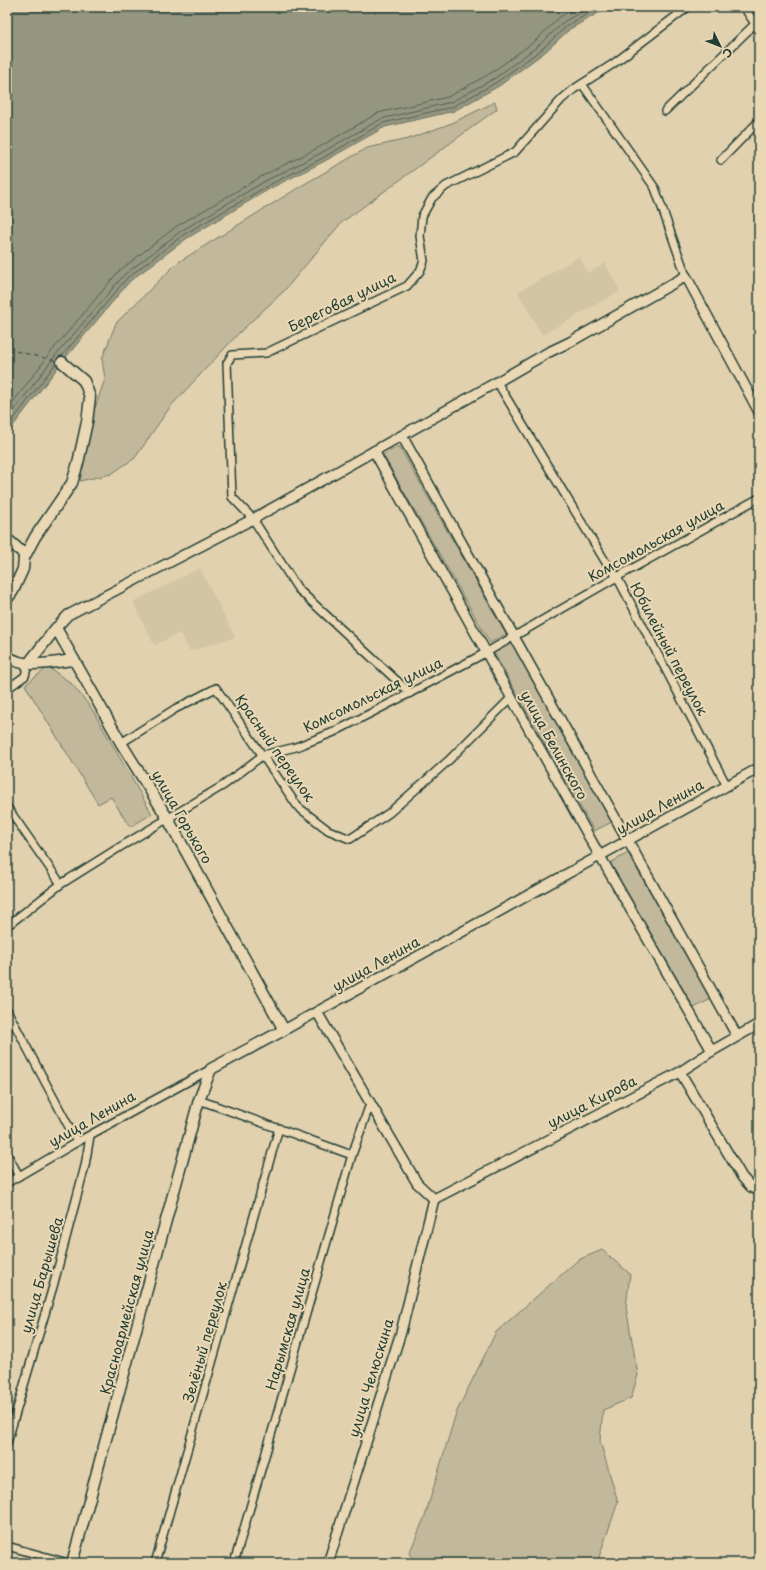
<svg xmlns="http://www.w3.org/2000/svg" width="766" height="1570" font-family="'Playpen Sans',sans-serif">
<rect width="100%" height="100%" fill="#e2d1af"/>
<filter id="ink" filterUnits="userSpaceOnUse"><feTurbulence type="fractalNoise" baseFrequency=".025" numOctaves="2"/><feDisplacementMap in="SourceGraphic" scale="8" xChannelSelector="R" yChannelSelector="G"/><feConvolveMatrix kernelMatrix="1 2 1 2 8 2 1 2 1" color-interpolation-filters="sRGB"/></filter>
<g filter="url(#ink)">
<g fill="#d2c4a4">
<path d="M579 257 588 273 605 263 620 291 542 335 518 292Z"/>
<path d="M200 568 235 637 190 651 180 633 154 645 133 602Z"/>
</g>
<g fill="#c2b89b" stroke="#707a68">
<path d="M495 102 497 109 341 223 284 291 240 332 170 407 135 458 111 474 80 481 89 425 105 379 102 359 116 323 177 263 301 186 367 148 408 139 452 123Z"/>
<path d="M399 446 506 634 490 643 383 455Z"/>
<path d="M512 643 612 822 594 831 494 653Z"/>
<path d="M48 667 71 683 92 709 152 814 130 827 111 797 98 804 25 685Z"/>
<path d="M628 853 711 999 694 1008 610 863Z"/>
<path d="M602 1250 630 1274 626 1307 638 1375 631 1398 603 1410 600 1441 618 1502 597 1563H418L409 1554 425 1516 456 1413 496 1332 578 1260Z"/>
</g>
<path fill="#95967f" stroke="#667261" d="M7 7H609L570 29 545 52 499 86 454 111 385 127 323 162 271 188 186 239 130 281 62 362 7 434Z"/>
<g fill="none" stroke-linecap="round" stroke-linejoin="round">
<g stroke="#4e6152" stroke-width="1">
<path d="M62 356 127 278 183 235 269 185 321 159 383 123 452 107 497 82 542 49 568 25 600 7"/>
<path d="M7 410 51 352 119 271 177 226 264 175 316 149 378 113 448 97 491 73 535 41 561 16 578 7"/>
<path d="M7 420 55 356 124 275 181 231 267 180 319 154 381 119 451 102 495 78 539 45 565 21 590 7"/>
<path d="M7 428 56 363"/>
</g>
<path stroke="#314a3f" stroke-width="1" stroke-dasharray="5 4" stroke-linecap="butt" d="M7 349 57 361"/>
<g stroke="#1f3d34" stroke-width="10">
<g id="minor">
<path d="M744 7 759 30"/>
<path d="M582 84 655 188 686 276"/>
<path d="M665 111 759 20"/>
<path d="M721 160 759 121"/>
<path d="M497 382 605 561 617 577 727 786"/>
<path d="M7 689 25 676 28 664"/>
<path d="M410 693 298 589 253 519 232 497 227 363 232 355 266 353 407 286 420 271 424 261 420 236 422 216 432 198 446 186 515 152 562 99 574 89 613 64 688 7"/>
<path d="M121 743 175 709 216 688 298 807 328 830 350 839 389 813 448 761 512 697"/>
<path d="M7 807 61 884"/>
<path d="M7 926 61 884 120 847 224 785 263 755 296 747 334 732 410 693 487 652 617 577 759 498"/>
<path d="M7 1010 77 1142"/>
<path d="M199 1100 352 1155"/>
<path d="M7 1154 19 1176"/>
<path d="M7 1183 77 1142 211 1069"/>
<path d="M7 1443 54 1283 85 1166 90 1136"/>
<path d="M7 1546 68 1563"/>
<path d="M155 1563 279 1128"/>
<path d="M234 1563 352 1155 370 1104"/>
</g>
</g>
<g stroke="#1f3d34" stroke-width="12">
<g id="tertiary">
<path d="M402 436C514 636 624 837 737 1036"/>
<path d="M374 451 593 844 712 1051"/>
<path d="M56 628 68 615 253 519 497 382 547 353 570 342 686 276 759 412"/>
<path d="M317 1012 417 1183 434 1199"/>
<path d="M284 1030 759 768"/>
<path d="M680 1072 742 1177 751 1187 759 1191"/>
<path d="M434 1199 680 1072 712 1051 759 1024"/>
<path d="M328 1563 401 1332 434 1199"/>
</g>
</g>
<g stroke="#1f3d34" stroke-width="13">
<g id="secondary">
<path d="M7 539 23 553 24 558"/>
<path d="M7 599 13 591 23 569 24 558 35 537 72 483 78 463 87 422 90 397 84 381 62 362"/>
<path d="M7 656C25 670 53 662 74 660"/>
<path d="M28 664 56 628 121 743 168 819 284 1030 211 1069 199 1100 72 1563"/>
</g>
</g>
<use href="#minor" stroke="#ead7b4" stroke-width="7"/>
<use href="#tertiary" stroke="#ead7b4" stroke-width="9"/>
<use href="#secondary" stroke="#ead7b4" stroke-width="10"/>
</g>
</g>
<g text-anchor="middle" stroke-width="4" stroke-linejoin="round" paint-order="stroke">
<g font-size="14" fill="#1f3d34" stroke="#ead7b4">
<text transform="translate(342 302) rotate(-26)" y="5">Береговая улица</text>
<text transform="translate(656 541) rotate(-29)" y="5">Комсомольская улица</text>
<text transform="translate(669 649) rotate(62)" y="5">Юбилейный переулок</text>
<text transform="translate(373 695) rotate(-26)" y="5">Комсомольская улица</text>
<text transform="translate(554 745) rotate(61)" y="5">улица Белинского</text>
<text transform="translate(275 748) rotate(55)" y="5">Красный переулок</text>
<text transform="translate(660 807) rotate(-29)" y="5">улица Ленина</text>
<text transform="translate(182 817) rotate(60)" y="5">улица Горького</text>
<text transform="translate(376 964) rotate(-29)" y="5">улица Ленина</text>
<text transform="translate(592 1102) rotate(-27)" y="5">улица Кирова</text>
<text transform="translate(92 1119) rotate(-30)" y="5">улица Ленина</text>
<text transform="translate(42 1275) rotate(-74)" y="5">улица Барышева</text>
<text transform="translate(127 1312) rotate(-75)" y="5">Красноармейская улица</text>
<text transform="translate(288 1329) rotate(-74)" y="5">Нарымская улица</text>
<text transform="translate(205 1342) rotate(-74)" y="5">Зелёный переулок</text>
<text transform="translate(371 1378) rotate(-73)" y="5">улица Челюскина</text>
</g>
</g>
<rect width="766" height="1570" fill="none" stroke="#ead7b4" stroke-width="24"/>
<rect x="12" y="12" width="742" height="1546" fill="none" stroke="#1f3d34" stroke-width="1.5" filter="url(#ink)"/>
<g transform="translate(720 46) rotate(133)" stroke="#ead7b4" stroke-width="3" paint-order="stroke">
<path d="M0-3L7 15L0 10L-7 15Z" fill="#1f3d34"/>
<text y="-6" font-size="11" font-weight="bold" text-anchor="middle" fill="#1f3d34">С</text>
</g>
</svg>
